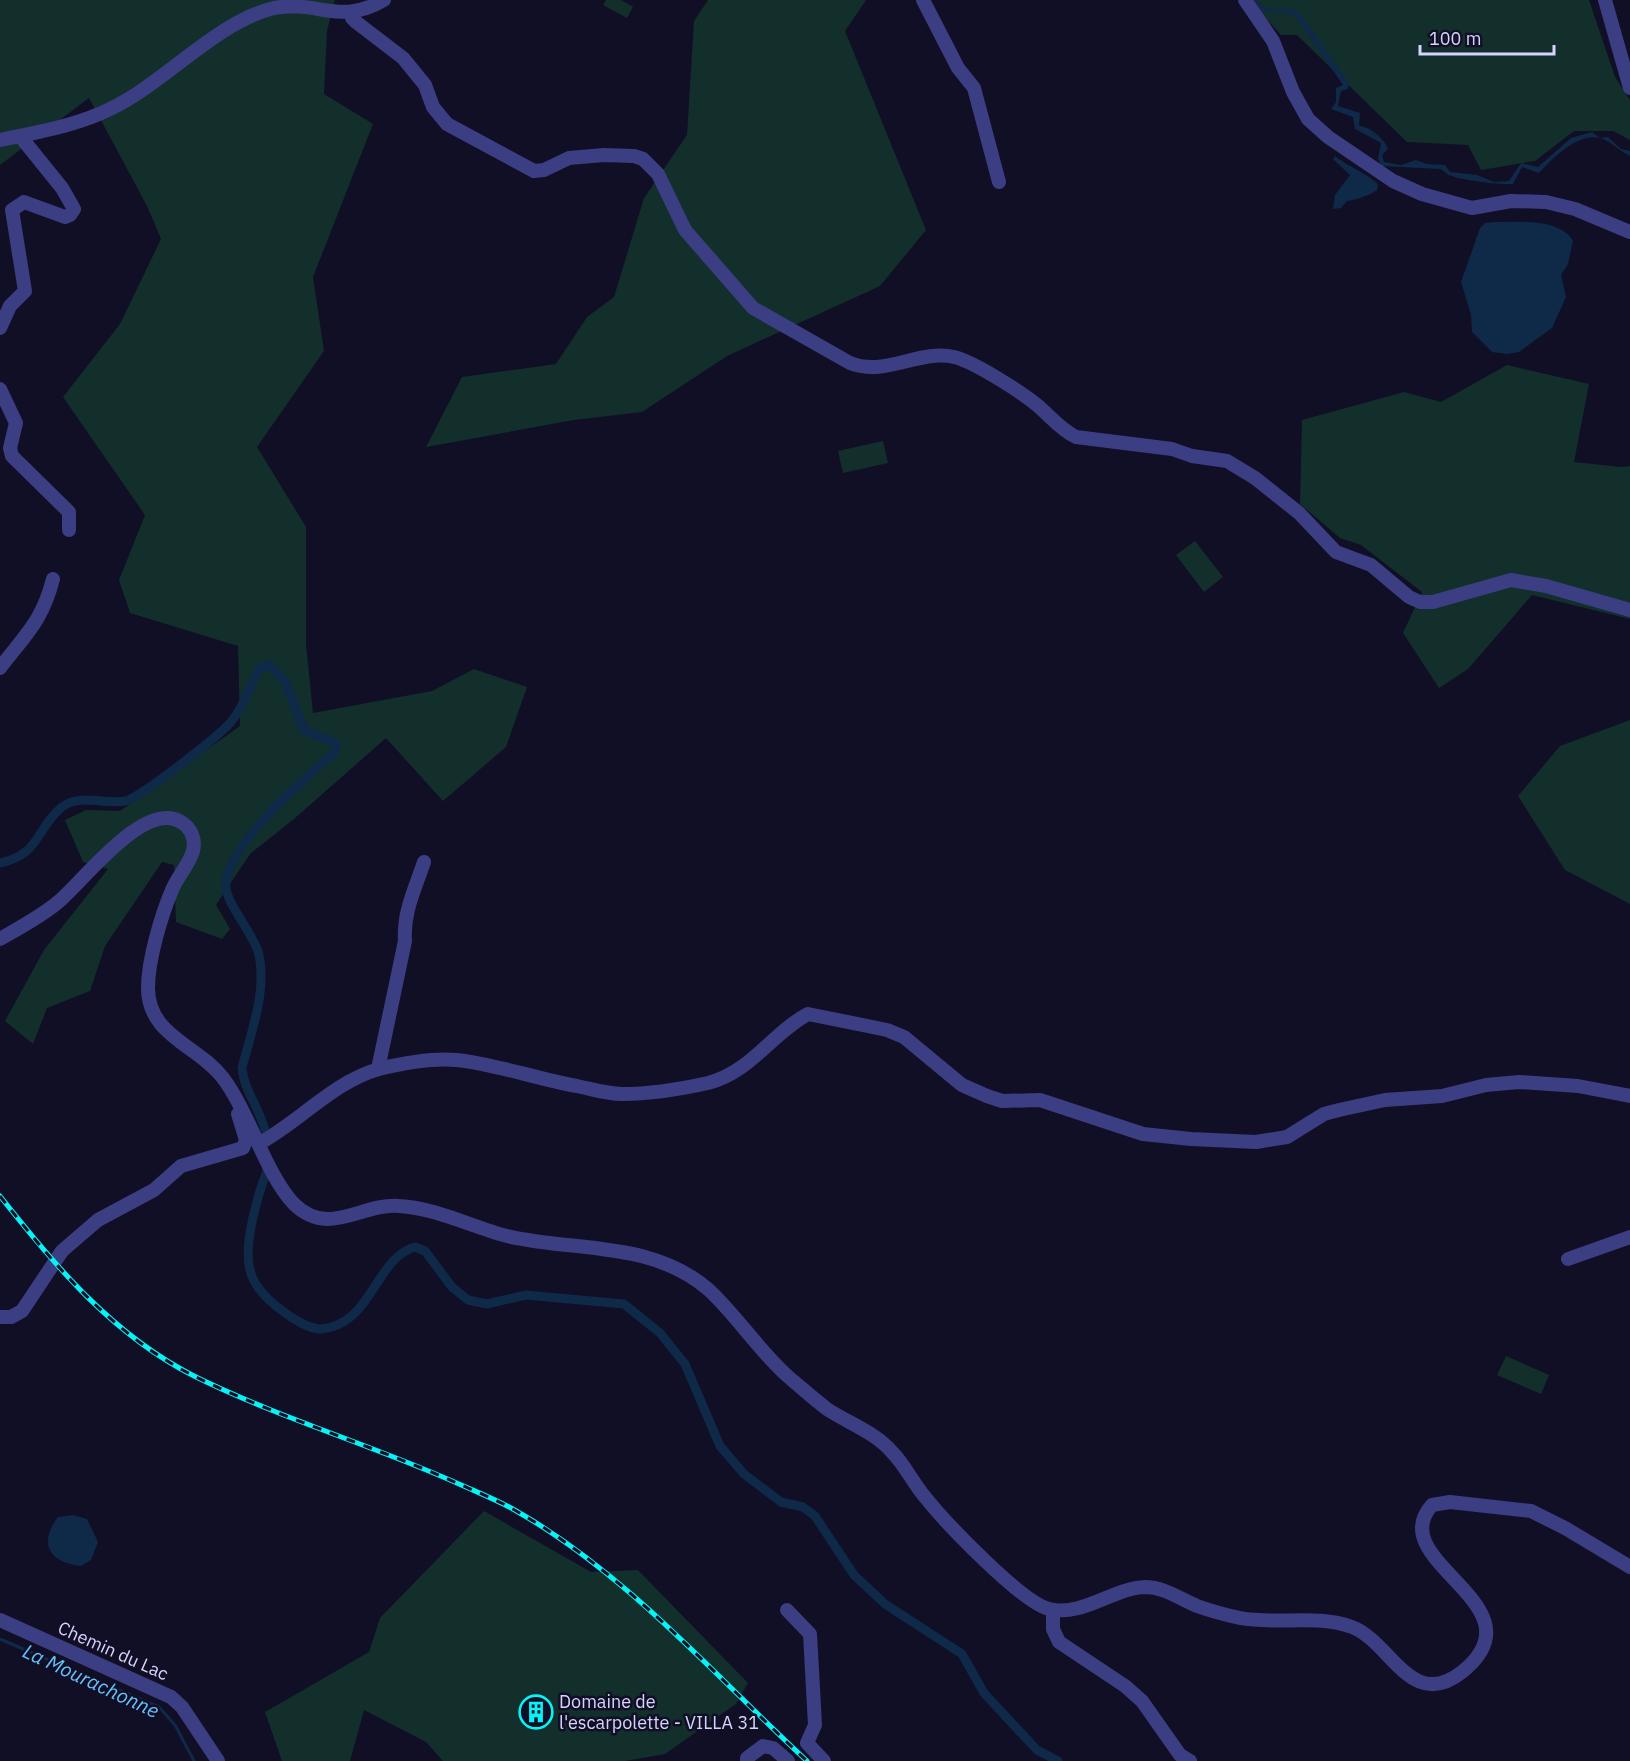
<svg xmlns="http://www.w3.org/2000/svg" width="1630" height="1761" font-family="'IBM Plex Sans',sans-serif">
<rect width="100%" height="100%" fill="#110f25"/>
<g fill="#122f2b">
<path d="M0 0H335L327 31 324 94 373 124 313 277 324 351 257 447 306 527V644L313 713 432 691 474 669 527 687 506 747 443 801 386 738 294 819 250 854 216 905 230 929 222 939 176 922 174 865 162 862 105 946 90 991 47 1008 33 1044 5 1021 44 950 108 869 83 862 65 820 86 810 120 811 240 726 238 646 130 613 119 580 145 515 63 397 120 324 161 239 147 206 89 98 0 165Z"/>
<path d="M606 0H621L633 7 627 18 603 5Z"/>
<path d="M708 0H866L845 31 926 230 880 286 727 356 642 412 574 420 426 447 462 377 556 364 587 317 614 297 644 198 687 135 694 21Z"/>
<path d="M1249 0H1589L1615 77 1630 100V140L1613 131H1574L1535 161 1481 170 1468 145 1407 142 1297 35H1281Z"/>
<path d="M1507 365 1589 384 1574 462 1621 467 1630 466V619L1532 595 1468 669 1439 688 1403 633 1422 592 1361 545 1340 538 1300 504 1302 420 1404 392 1441 402Z"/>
<path d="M883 441 888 463 843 473 838 451Z"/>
<path d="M1195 541 1223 577 1204 592 1176 555Z"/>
<path d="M1630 720V904L1565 870 1518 796 1560 746Z"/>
<path d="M1506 1356 1549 1375 1541 1394 1497 1375Z"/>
<path d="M484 1511 591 1572 638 1570 748 1683 736 1704 665 1754 625 1761H443L426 1742 364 1710 350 1761H282L265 1712 369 1652 380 1618Z"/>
</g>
<g fill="#0f2949">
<path d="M1251 0C1260 0 1261 7 1269 9 1279 11 1290 6 1299 12L1349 83 1348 89 1341 91 1338 106 1360 113 1359 126C1369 126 1384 138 1388 149L1382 155 1384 162 1401 165 1416 160 1427 164 1445 165 1450 172 1477 175 1494 182 1509 181 1521 163 1538 167 1571 138 1592 132 1600 138 1608 137 1621 149 1630 151V156C1621 152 1615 145 1607 141 1583 127 1555 156 1539 173L1522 167 1513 184C1501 185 1457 180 1447 174 1445 172 1443 170 1440 169L1381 166 1378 159 1381 143 1355 129 1353 117 1331 109 1336 102V88L1343 85 1296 17 1290 13 1261 12Z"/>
<path d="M1335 156C1349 167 1366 173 1378 184L1377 190C1371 195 1355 200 1347 201L1341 208 1333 209 1335 195 1350 175 1333 159Z"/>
<path d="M1494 222C1518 222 1560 218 1573 241L1568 264 1561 275 1566 297 1552 328 1519 352 1507 354 1492 352 1472 332 1471 315 1461 282 1480 228 1485 223Z"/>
<path d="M73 1515 87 1519 98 1542 91 1560 81 1566C49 1563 38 1543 58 1517Z"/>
</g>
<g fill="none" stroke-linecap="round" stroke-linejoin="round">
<path stroke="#0f2949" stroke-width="3" d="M0 1639 159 1707 175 1725 194 1761"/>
<g stroke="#0f2949" stroke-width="9">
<path d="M0 863C41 854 35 829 62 807 80 793 105 805 125 801 140 798 220 735 231 722 243 708 250 686 259 669L269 665 285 681 304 730 335 743 336 747 335 752C303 780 234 839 226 881 222 901 254 932 259 955 267 992 251 1032 242 1068 244 1092 262 1111 266 1135"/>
<path d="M267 1171C258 1194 243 1245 250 1270 254 1288 270 1302 284 1312 293 1319 309 1329 321 1329 372 1325 375 1258 415 1247L425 1251 452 1287 468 1300 487 1304 526 1295 624 1304 660 1333 685 1364 720 1446 744 1474 781 1502 803 1507 815 1516 854 1575 885 1604 962 1654 984 1693 1037 1750 1058 1761"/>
</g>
<g stroke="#3c3e83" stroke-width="14">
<path d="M923 0 958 68 974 88 999 182"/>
<path d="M1245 0 1273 41 1293 92 1308 119 1328 137 1393 181 1422 194 1472 208 1511 201 1546 202 1575 209 1630 232"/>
<path d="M1605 0 1630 88"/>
<path d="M354 12 352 18 356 22 403 58 425 85 433 107 447 124 534 171 544 170 569 158 604 155 634 156 643 159 658 174 685 230 753 308 850 363C886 377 919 349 954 357 973 361 1021 392 1037 405 1050 416 1061 430 1076 437L1172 449 1192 456 1227 461 1255 478 1299 513 1336 552 1371 565 1409 597 1420 602H1433L1511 580 1546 586 1630 610"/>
<path d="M0 140C37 132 76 126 110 109 165 83 216 22 274 8 319 0 339 26 384 0"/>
<path d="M0 328 10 306 25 291 12 210 24 202 65 217 70 215 74 209 62 188 20 136"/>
<path d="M0 389 16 423 10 448 12 456 69 512V530"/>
<path d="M0 668C25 635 42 622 53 579"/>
<path d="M0 939C19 928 40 917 57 903 82 883 144 799 181 822 191 828 196 839 193 851 189 865 177 877 172 890 161 916 148 960 148 988 148 1036 198 1045 223 1078 250 1114 266 1175 294 1204 329 1238 361 1203 399 1206 436 1208 472 1227 507 1236 575 1252 652 1240 709 1290 739 1318 761 1354 792 1380 804 1390 815 1400 827 1409 848 1423 875 1432 892 1452 905 1465 913 1483 925 1497 945 1522 1021 1602 1049 1609 1083 1617 1113 1588 1145 1587 1164 1587 1180 1599 1197 1606 1211 1611 1226 1615 1240 1618 1276 1625 1317 1614 1352 1627 1391 1642 1411 1712 1462 1672 1546 1605 1381 1562 1432 1505L1450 1502 1531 1511 1565 1528 1630 1567"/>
<path d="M378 1069 405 941C403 912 415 889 424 862"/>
<path d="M260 1143C300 1121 335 1081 379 1069 404 1063 431 1058 456 1060 496 1064 537 1079 577 1086 591 1089 607 1094 622 1094 649 1094 681 1089 708 1083 751 1072 772 1033 808 1014L887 1030 904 1037 962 1085 987 1096 1002 1101 1040 1100 1143 1134 1191 1139 1256 1142 1287 1137 1324 1114 1339 1110 1385 1100 1442 1096 1486 1085 1519 1082 1578 1086 1630 1096"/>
<path d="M1568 1259 1630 1237"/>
<path d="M0 1317H11L22 1311 62 1251 98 1220 154 1190 181 1166 243 1148 246 1140 238 1114"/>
<path d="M787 1610 810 1634 815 1725 807 1743 824 1761"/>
<path d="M1053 1610V1629L1059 1642 1125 1686 1142 1701 1180 1755 1190 1761"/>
<path d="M0 1620 171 1697 182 1707 218 1761"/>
<path d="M747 1761V1758L763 1746 773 1748 788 1761"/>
</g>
<g stroke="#06f3f8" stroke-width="5">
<path id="rail" d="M0 1196C55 1266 113 1335 194 1376 279 1418 372 1445 459 1484 479 1493 500 1501 518 1512 628 1575 715 1676 807 1761"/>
</g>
<use href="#rail" stroke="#110f25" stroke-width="3" stroke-dasharray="9" stroke-linecap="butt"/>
</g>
<defs>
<g id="building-ring" transform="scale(1.725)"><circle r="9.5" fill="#110f25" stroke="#06f3f8" stroke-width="1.5"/><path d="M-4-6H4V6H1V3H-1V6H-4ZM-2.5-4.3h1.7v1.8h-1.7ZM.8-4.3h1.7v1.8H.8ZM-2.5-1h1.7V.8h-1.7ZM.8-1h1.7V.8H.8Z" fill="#06f3f8"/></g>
</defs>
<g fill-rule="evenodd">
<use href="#building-ring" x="536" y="1712"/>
</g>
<g text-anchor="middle" stroke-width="5" stroke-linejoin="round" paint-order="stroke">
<g font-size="18" fill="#d6d4fe" stroke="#110f25">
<text transform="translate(113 1651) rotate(24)" y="6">Chemin du Lac</text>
</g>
<g font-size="18" fill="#d6d4fe" stroke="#110f25" text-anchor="start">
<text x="559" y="1708">Domaine de<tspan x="559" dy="21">l'escarpolette - VILLA 31</tspan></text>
</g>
<g font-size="20" font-style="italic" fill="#65c1fb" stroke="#110f25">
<text transform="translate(91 1681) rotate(25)" y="7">La Mourachonne</text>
</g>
</g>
<path d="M1420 45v9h134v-9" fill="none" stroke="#d6d4fe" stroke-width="3"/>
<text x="1429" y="45" font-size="18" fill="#d6d4fe" stroke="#110f25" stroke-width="4.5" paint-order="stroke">100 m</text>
</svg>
